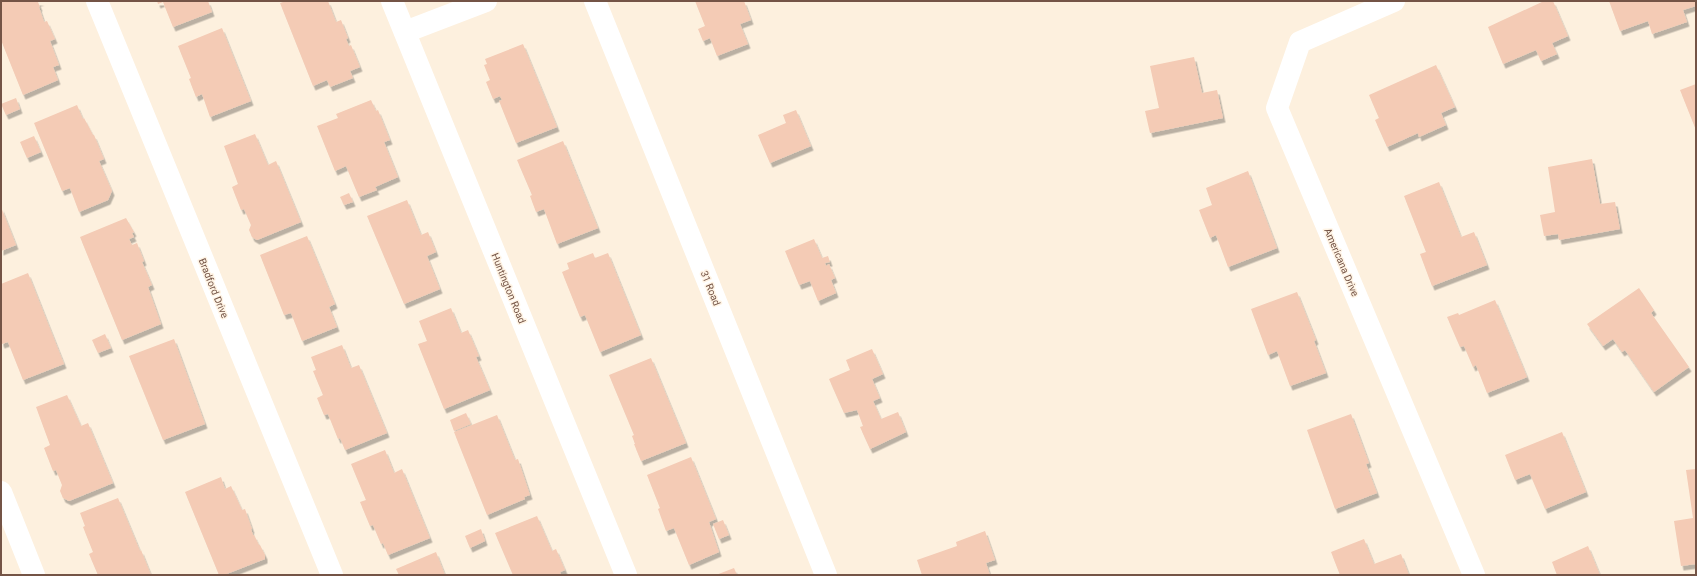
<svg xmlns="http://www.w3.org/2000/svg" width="1697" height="576" font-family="Roboto,sans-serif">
<defs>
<filter id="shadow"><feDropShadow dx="2.5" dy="4.5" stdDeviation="0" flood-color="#0004"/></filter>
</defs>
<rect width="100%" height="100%" fill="#fdf0de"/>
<g fill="#f4cbb5" filter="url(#shadow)">
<path d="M1 1H42L38 2 40 7H39L44 22 47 21 55 39 50 41 59 65 53 67 58 80 23 95 1 40Z"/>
<path d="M157 1H208L212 12 173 27 163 2 158 4Z"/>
<path d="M286 1H328L336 22 341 20 348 38 346 39 349 46 351 45 360 67 350 71 353 78 330 87 327 80 313 86 280 3Z"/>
<path d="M695 1H744L751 20 740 24 748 44 717 56 710 38 703 41 698 29 705 26Z"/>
<path d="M1544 1H1553L1568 36 1552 43 1557 54 1541 61 1536 50 1503 64 1488 27Z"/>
<path d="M1609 1H1696V6L1683 10 1687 22 1652 34 1648 21 1620 31Z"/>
<path d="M222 28 251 101 210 117 202 94 196 97 189 79 191 78 178 46Z"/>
<path d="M523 44 557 127 516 143 499 101 502 100 500 96 493 99 486 82 490 80 484 65 487 64 485 59Z"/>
<path d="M1194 57 1202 93 1217 90 1223 118 1150 133 1145 111 1159 108 1150 66Z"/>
<path d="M1436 65 1455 107 1441 113 1446 125 1419 137 1418 133 1387 147 1375 120 1379 118 1369 95Z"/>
<path d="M1696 84V130L1680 90Z"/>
<path d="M16 98 20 109 6 115 1 104Z"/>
<path d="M371 100 376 111 378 110 390 140 384 142 398 177 375 187 377 190 359 197 346 166 335 171 317 126 338 118 336 114Z"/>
<path d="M77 105 83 119 84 118 93 135H94L104 159 99 161 112 191 108 200 79 212 70 188 62 191 34 123Z"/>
<path d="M796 110 811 146 770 163 758 135 786 123 783 115Z"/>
<path d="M255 134 268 165 276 161 301 222 257 240 252 237 249 230 251 225 244 209 241 210 232 187 238 184 224 146Z"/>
<path d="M34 136 41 152 27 158 20 142Z"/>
<path d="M563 141 598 228 557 244 544 209 536 212 530 196 532 195 517 160Z"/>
<path d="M1592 159 1600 204 1615 202 1620 229 1559 240 1558 234 1544 236 1540 215 1555 212 1548 167Z"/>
<path d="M1248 171 1277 248 1228 267 1216 235 1210 238 1199 210 1212 205 1206 188Z"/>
<path d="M1439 182 1461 237 1474 232 1487 265 1432 286 1420 254 1426 252 1404 196Z"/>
<path d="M349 193 353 202 344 205 340 197Z"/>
<path d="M407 200 421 235 428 232 436 252 427 256 440 289 404 304 367 216Z"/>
<path d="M1 207 16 245 1 251Z"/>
<path d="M126 218 134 232 132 233 134 237 129 239 132 245 137 243 144 261 142 262 152 285 148 287 161 324 122 340 80 237Z"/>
<path d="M307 236 335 304 329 307 337 327 302 341 291 313 284 315 260 255Z"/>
<path d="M814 239 822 258 828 256 830 262 825 263 826 266 829 264 835 278 831 280 836 293 818 301 810 281 799 285 785 251Z"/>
<path d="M593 253 595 258 608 253 641 335 600 352 585 315 580 317 562 272 569 269 567 263Z"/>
<path d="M28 273 64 364 23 380 8 342 2 344 1 341V284Z"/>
<path d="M1639 288 1654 310 1651 313 1689 367 1654 392 1625 350 1622 352 1613 339 1603 346 1587 324Z"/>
<path d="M1297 292 1316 340 1314 341 1326 373 1290 386 1277 351 1268 355 1251 309Z"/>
<path d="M1495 300 1527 377 1487 393 1476 365 1473 367 1464 346 1460 347 1447 317 1458 313 1459 315Z"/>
<path d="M451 308 461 333 468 330 479 356 476 357 490 390 444 409 418 344 427 341 419 321Z"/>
<path d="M105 334 111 348 98 353 92 340Z"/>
<path d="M174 339 205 424 163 440 129 356Z"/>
<path d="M342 345 351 368 359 365 387 433 345 450 340 438 338 439 328 414 324 415 317 398 323 395 313 371 316 370 311 357Z"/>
<path d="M872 349 883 374 872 379 880 398 873 401 881 419 898 412 906 432 870 449 860 427 863 426 857 410 844 413 829 379 850 370 846 360Z"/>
<path d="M651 358 686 443 641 461 634 444H635L632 436 634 435 609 375Z"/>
<path d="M67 395 81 426 88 423 113 483 69 501 63 498 60 491 62 485 56 470 53 471 44 448 50 445 36 407Z"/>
<path d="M466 413 471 424 454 431 450 420Z"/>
<path d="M1351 414 1369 463 1366 464 1377 493 1335 509 1307 430Z"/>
<path d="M497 415 515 460 518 459 530 495 524 497 525 499 487 515 454 432Z"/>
<path d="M1562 432 1586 492 1545 509 1530 474 1515 480 1505 455Z"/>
<path d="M385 450 394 473 402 469 430 538 388 555 383 543 381 544 373 525 370 526 360 502 366 500 351 464Z"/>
<path d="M691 457 716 519 709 522 719 552 689 565 674 528 666 531 658 509 660 508 647 475Z"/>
<path d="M1696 469V564L1681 566 1674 521 1693 518 1686 470Z"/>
<path d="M221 477 225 489 231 486 242 510 245 509 252 529H251L253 535H254L259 545H260L265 555V559L224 575H219L185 492Z"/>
<path d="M118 498 140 551 141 550 151 575H98L89 554 93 552 83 527 85 526 80 513Z"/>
<path d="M537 516 552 551 556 549 565 570 560 572 561 575H513L495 533Z"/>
<path d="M723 520 729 535 719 539 713 524Z"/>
<path d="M481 529 485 541 470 548 465 536Z"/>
<path d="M985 531 995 560 986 563 990 575H922L917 560 957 546 956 542Z"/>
<path d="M1364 539 1374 564 1401 554 1409 575H1340L1331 552Z"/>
<path d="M1588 546 1600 575H1557L1552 562Z"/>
<path d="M436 552 445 575H399L396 569Z"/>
<path d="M734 568 737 575H716Z"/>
</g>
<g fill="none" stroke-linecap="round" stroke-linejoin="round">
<g stroke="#fff" stroke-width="22">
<path d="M97 1 332 575"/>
<path d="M392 1 626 575"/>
<path d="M595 1 826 575"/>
<path d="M1394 1 1300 42 1277 108 1474 575"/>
<path d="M405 32 486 1"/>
<path d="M1 492 34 575"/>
</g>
</g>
<g text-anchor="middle" stroke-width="3" stroke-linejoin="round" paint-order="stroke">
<g font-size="10" fill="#745446" stroke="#fff4e5">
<text transform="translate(1342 262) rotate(67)" y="4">Americana Drive</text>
<text transform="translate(214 288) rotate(68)" y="4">Bradford Drive</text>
<text transform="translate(509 288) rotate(68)" y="4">Huntington Road</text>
<text transform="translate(711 288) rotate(68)" y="4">31 Road</text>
</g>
</g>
<rect width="1697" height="576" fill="none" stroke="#745446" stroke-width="4"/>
</svg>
